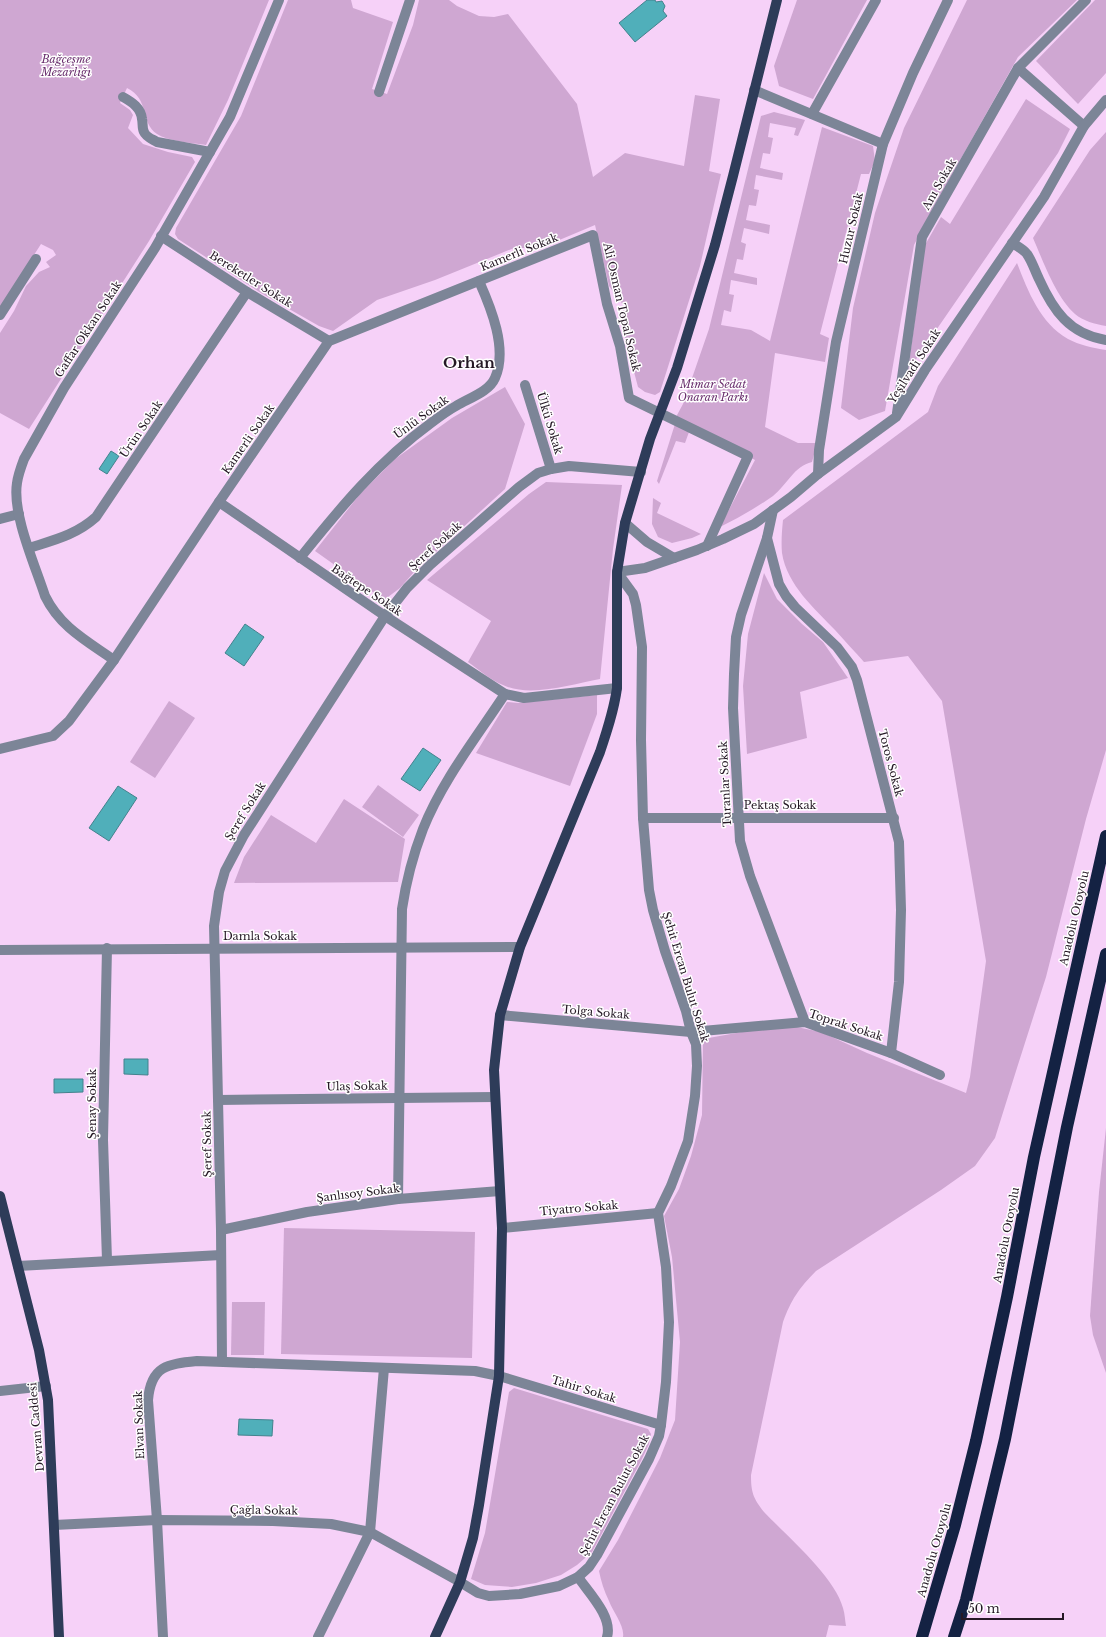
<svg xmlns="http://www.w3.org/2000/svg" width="1106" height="1637" font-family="'Libre Baskerville',serif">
<rect width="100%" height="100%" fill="#f6d1f8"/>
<g fill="#cfa7d2">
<path d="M0 0H269L228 100 206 145C192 143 168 141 157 134 140 123 150 99 127 88L120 103 130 110 133 115 128 128 143 144 168 152 192 157 195 162 149 241 29 429 0 413V333L14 311 26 286 39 272 50 267 46 262 56 255 53 250 41 244 0 308Z"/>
<path d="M288 0H351L353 8 393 22 372 89 387 94 413 25 419 0H449L457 6 479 16 494 17 508 14 577 104 593 177 625 153 684 166 695 95 720 99 709 171 721 174 700 266 660 392 655 395 645 392 638 387 621 323 624 306 609 286 595 225 557 241 535 248H514L435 280 377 300 333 331 319 326 261 293 178 239 175 234 176 228 241 116Z"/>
<path d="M797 0H867L813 99 779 86 774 66Z"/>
<path d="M967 0H1077L1018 57 932 210 914 245 885 411 859 420 841 408 853 308 875 213 904 128Z"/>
<path d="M1095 0H1106V73L1078 104 1036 61Z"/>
<path d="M1026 99 1070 129 1058 153 908 371 925 245 941 217 950 224Z"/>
<path d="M774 112 805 120 798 136 794 135 796 128 770 123 768 137 773 138 770 154 763 153 760 168 783 173 782 180 756 175 754 189 759 190 756 206 749 205 746 220 770 225 769 234 744 228 741 242 746 244 743 260 737 259 734 273 757 278V285L731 280 729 294 734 295 731 312 724 310 721 325 751 330 770 341 822 127 873 146 875 161 869 174H861L820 334 829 338 825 362 775 353 765 427 798 443H817L812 462C794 466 787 485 773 496 756 508 738 518 720 527L755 460 676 417 683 404 709 329 761 116Z"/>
<path d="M1106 132V326C1095 324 1083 321 1075 314 1056 297 1043 261 1033 238L1090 150Z"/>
<path d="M1017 263C1028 291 1040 323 1068 339 1079 345 1093 348 1106 350V750L1086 819 1046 977 1016 1071 995 1138 975 1166 941 1190 816 1271C799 1288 791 1300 783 1322L751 1475C751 1492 753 1498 764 1512 787 1536 835 1577 843 1608 845 1614 845 1621 846 1626L829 1625 826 1637H623C625 1626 613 1612 609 1601 604 1591 601 1581 599 1571L618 1540 660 1458 675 1420 680 1342 672 1257 664 1216 679 1189 691 1156 702 1115 703 1039 753 1030 792 1026 821 1032 867 1053 966 1093 970 1077 986 961 942 701 908 656 864 662C855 652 845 641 835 630 815 609 787 585 782 553 781 542 782 530 783 520L928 412 938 386Z"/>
<path d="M505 387 525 424 505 489 414 572 400 588 384 600 315 551 360 494 395 459 452 418Z"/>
<path d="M675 424 689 432 685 443 676 441 659 484 657 481Z"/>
<path d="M546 482 622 485 613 549 600 679C572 684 530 698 503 685 491 680 479 670 468 662L491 621 427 580 529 494Z"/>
<path d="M653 498 661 503 657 513 701 534 692 538 672 543 658 537 652 524Z"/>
<path d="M764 573 777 599 802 624 823 642 848 678 800 692 807 738 747 754 743 686 748 634Z"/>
<path d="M597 695V714L570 786 476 753 507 702 518 703Z"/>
<path d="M169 701 195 718 155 778 130 762Z"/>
<path d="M378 785 419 815 403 837 362 807Z"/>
<path d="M344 799 405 839 398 882 234 883 244 857 271 815 316 843Z"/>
<path d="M1106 1128V1373L1093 1335 1090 1316 1099 1192Z"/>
<path d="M284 1228 475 1232 472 1358 281 1354Z"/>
<path d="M232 1302H265L264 1355H231Z"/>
<path d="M514 1388 648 1429 651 1434 649 1444 641 1461 592 1552 577 1565 561 1575 536 1583 512 1587 485 1585 471 1579 485 1533 509 1392Z"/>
</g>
<g fill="#50afba" stroke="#43828d">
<path d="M647 0H655L656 2 662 1 665 6 663 11 667 16 635 42 619 23Z"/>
<path d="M111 451 119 456 107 474 99 469Z"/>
<path d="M245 624 264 637 244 666 225 653Z"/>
<path d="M423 748 441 760 420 791 401 779Z"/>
<path d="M118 786 137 798 109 841 89 828Z"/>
<path d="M124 1059H148V1075L124 1074Z"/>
<path d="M54 1079H83V1092L54 1093Z"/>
<path d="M239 1419 273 1420 272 1436 238 1435Z"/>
</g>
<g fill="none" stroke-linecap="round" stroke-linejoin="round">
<g stroke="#7c8597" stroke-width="10">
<path d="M1018 68 1084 126"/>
<path d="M754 90 883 144"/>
<path d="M379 92 410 0"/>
<path d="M123 97C132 102 141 108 142 119 143 123 142 128 144 132 146 137 152 139 157 142L210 152"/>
<path d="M812 114 876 0"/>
<path d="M161 236 247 292 329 341"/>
<path d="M1012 243C1017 246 1023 249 1027 254 1032 261 1035 271 1039 279 1053 310 1069 334 1106 340"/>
<path d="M0 315 36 259"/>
<path d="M525 385 551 469"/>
<path d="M897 413 922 237 1018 68 1086 0"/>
<path d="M818 474 819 450 836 342 883 144 913 73 948 0"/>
<path d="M219 502 385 616 505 694 524 698 617 688"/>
<path d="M773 510 767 538 779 584 786 596 795 607 837 647 852 667 857 680 899 842 901 910 899 982 891 1053"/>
<path d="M0 519 19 514"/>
<path d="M625 523 647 542 674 558"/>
<path d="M767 538 741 615 736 637 734 674 733 708 740 841 750 876 805 1022"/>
<path d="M29 548C54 540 76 535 96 517L247 292"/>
<path d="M300 558C340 508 379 461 431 423 439 417 447 411 456 406 469 398 489 392 495 378 508 349 491 308 479 281"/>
<path d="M617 572 645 568 697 550 723 539 754 524 791 497 818 474 896 417 925 370 1044 197 1084 126 1106 100"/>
<path d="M114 660C87 641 60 627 45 596 35 565 12 514 17 483 18 475 21 467 24 459L64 388 155 248 230 117 279 0"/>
<path d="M0 749 53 736 69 721 114 660 219 502 329 341 593 235 607 304 620 346 629 398 748 456 707 546"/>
<path d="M643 818H894"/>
<path d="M107 948 103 1140 107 1260"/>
<path d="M0 950 520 947"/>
<path d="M500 1015 691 1032 805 1022 891 1053 940 1075"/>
<path d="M218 1100 495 1097"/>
<path d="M398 1199 402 909C406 882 413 855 423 829 442 781 476 738 505 694"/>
<path d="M502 1228 658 1213"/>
<path d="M221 1230 307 1212 398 1199 500 1191"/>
<path d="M18 1266 221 1255"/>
<path d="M222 1361 221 1230 214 926 219 892 225 871 244 835 385 616 407 588 430 565 519 487 538 473 551 469 569 466 641 472"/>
<path d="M0 1391 46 1386"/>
<path d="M54 1525 157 1520 273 1521 331 1524 370 1532 460 1582 478 1593 489 1596 520 1594 559 1586 578 1577 589 1567 597 1555 649 1459 659 1436 661 1425 666 1382 669 1322 666 1267 658 1213 671 1186 688 1141 695 1096 697 1066 696 1044 691 1032 686 1011 665 951 653 910 649 890 643 818 641 740 642 647 636 605 633 594 617 572"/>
<path d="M578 1577C589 1593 613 1617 607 1637"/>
<path d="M163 1637 157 1520 148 1400C151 1366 167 1364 197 1361L475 1371 499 1376 661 1425"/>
<path d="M318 1637 370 1532 384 1368"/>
</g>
<g stroke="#2e3c59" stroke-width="10">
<path d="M0 1196 39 1350 48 1400 59 1637"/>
<path d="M435 1637 460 1582 473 1538 479 1505 499 1376 502 1228 494 1070 500 1015 520 947 600 752C607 731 614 710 617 688V572L625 523 650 439 677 368 715 245 733 176 777 0"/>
</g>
<g stroke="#142243" stroke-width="12">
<path d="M922 1637 955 1525 976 1441 1007 1297 1034 1157 1106 836"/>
<path d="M954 1637 966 1600 1005 1439 1067 1127 1106 954"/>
</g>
</g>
<g text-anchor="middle" stroke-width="3" stroke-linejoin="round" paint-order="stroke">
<g font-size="11" font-style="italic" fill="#6a2f6e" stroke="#fff">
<text x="66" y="63">Bağçeşme<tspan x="66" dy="13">Mezarlığı</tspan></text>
<text x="713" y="388">Mimar Sedat<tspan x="713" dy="13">Onaran Parkı</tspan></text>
</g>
<g font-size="11" fill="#251825" stroke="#fff">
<text transform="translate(939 184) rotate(-60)" y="4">Anı Sokak</text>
<text transform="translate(851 228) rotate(-77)" y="4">Huzur Sokak</text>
<text transform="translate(519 252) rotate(-22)" y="4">Kamerli Sokak</text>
<text transform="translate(251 279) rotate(32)" y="4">Bereketler Sokak</text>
<text transform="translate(622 307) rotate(77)" y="4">Ali Osman Topal Sokak</text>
<text transform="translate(88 329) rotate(-57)" y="4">Gaffar Okkan Sokak</text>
<text transform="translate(914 366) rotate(-57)" y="4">Yeşilvadi Sokak</text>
<text transform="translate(421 417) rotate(-36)" y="4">Ünlü Sokak</text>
<text transform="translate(550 423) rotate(73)" y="4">Ülkü Sokak</text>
<text transform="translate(141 429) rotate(-56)" y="4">Ürün Sokak</text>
<text transform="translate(248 439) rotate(-55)" y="4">Kamerli Sokak</text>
<text transform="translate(435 546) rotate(-42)" y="4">Şeref Sokak</text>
<text transform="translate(367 590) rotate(34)" y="4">Bağtepe Sokak</text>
<text transform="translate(891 763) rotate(75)" y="4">Toros Sokak</text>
<text transform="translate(725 784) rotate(-93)" y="4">Turanlar Sokak</text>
<text x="780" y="809">Pektaş Sokak</text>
<text transform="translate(245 811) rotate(-58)" y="4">Şeref Sokak</text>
<text transform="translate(1074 918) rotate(-77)" y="4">Anadolu Otoyolu</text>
<text x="260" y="940">Damla Sokak</text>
<text transform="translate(686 977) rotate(73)" y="4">Şehit Ercan Bulut Sokak</text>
<text transform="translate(596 1012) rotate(5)" y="4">Tolga Sokak</text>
<text transform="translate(846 1025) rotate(18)" y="4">Toprak Sokak</text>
<text transform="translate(357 1086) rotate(-1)" y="4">Ulaş Sokak</text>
<text transform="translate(92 1104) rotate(-90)" y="4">Şenay Sokak</text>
<text transform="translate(207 1144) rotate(-91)" y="4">Şeref Sokak</text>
<text transform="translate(358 1193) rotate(-7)" y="4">Şanlısoy Sokak</text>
<text transform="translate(579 1208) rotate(-5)" y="4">Tiyatro Sokak</text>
<text transform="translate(1006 1235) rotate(-79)" y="4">Anadolu Otoyolu</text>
<text transform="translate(584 1389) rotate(17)" y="4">Tahir Sokak</text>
<text transform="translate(139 1425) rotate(-92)" y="4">Elvan Sokak</text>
<text transform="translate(36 1427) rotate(-95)" y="4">Devran Caddesi</text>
<text transform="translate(614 1495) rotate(-62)" y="4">Şehit Ercan Bulut Sokak</text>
<text transform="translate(264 1510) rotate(1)" y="4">Çağla Sokak</text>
<text transform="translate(934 1550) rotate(-74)" y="4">Anadolu Otoyolu</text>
</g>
<g font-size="15" font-weight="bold" fill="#251825" stroke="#fff">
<text x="469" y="368">Orhan</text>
</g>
</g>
<path d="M962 1613v6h101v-6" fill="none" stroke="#251825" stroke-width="2"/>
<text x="968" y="1613" font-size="12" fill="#251825" stroke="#ffffff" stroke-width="3" paint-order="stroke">50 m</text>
</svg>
